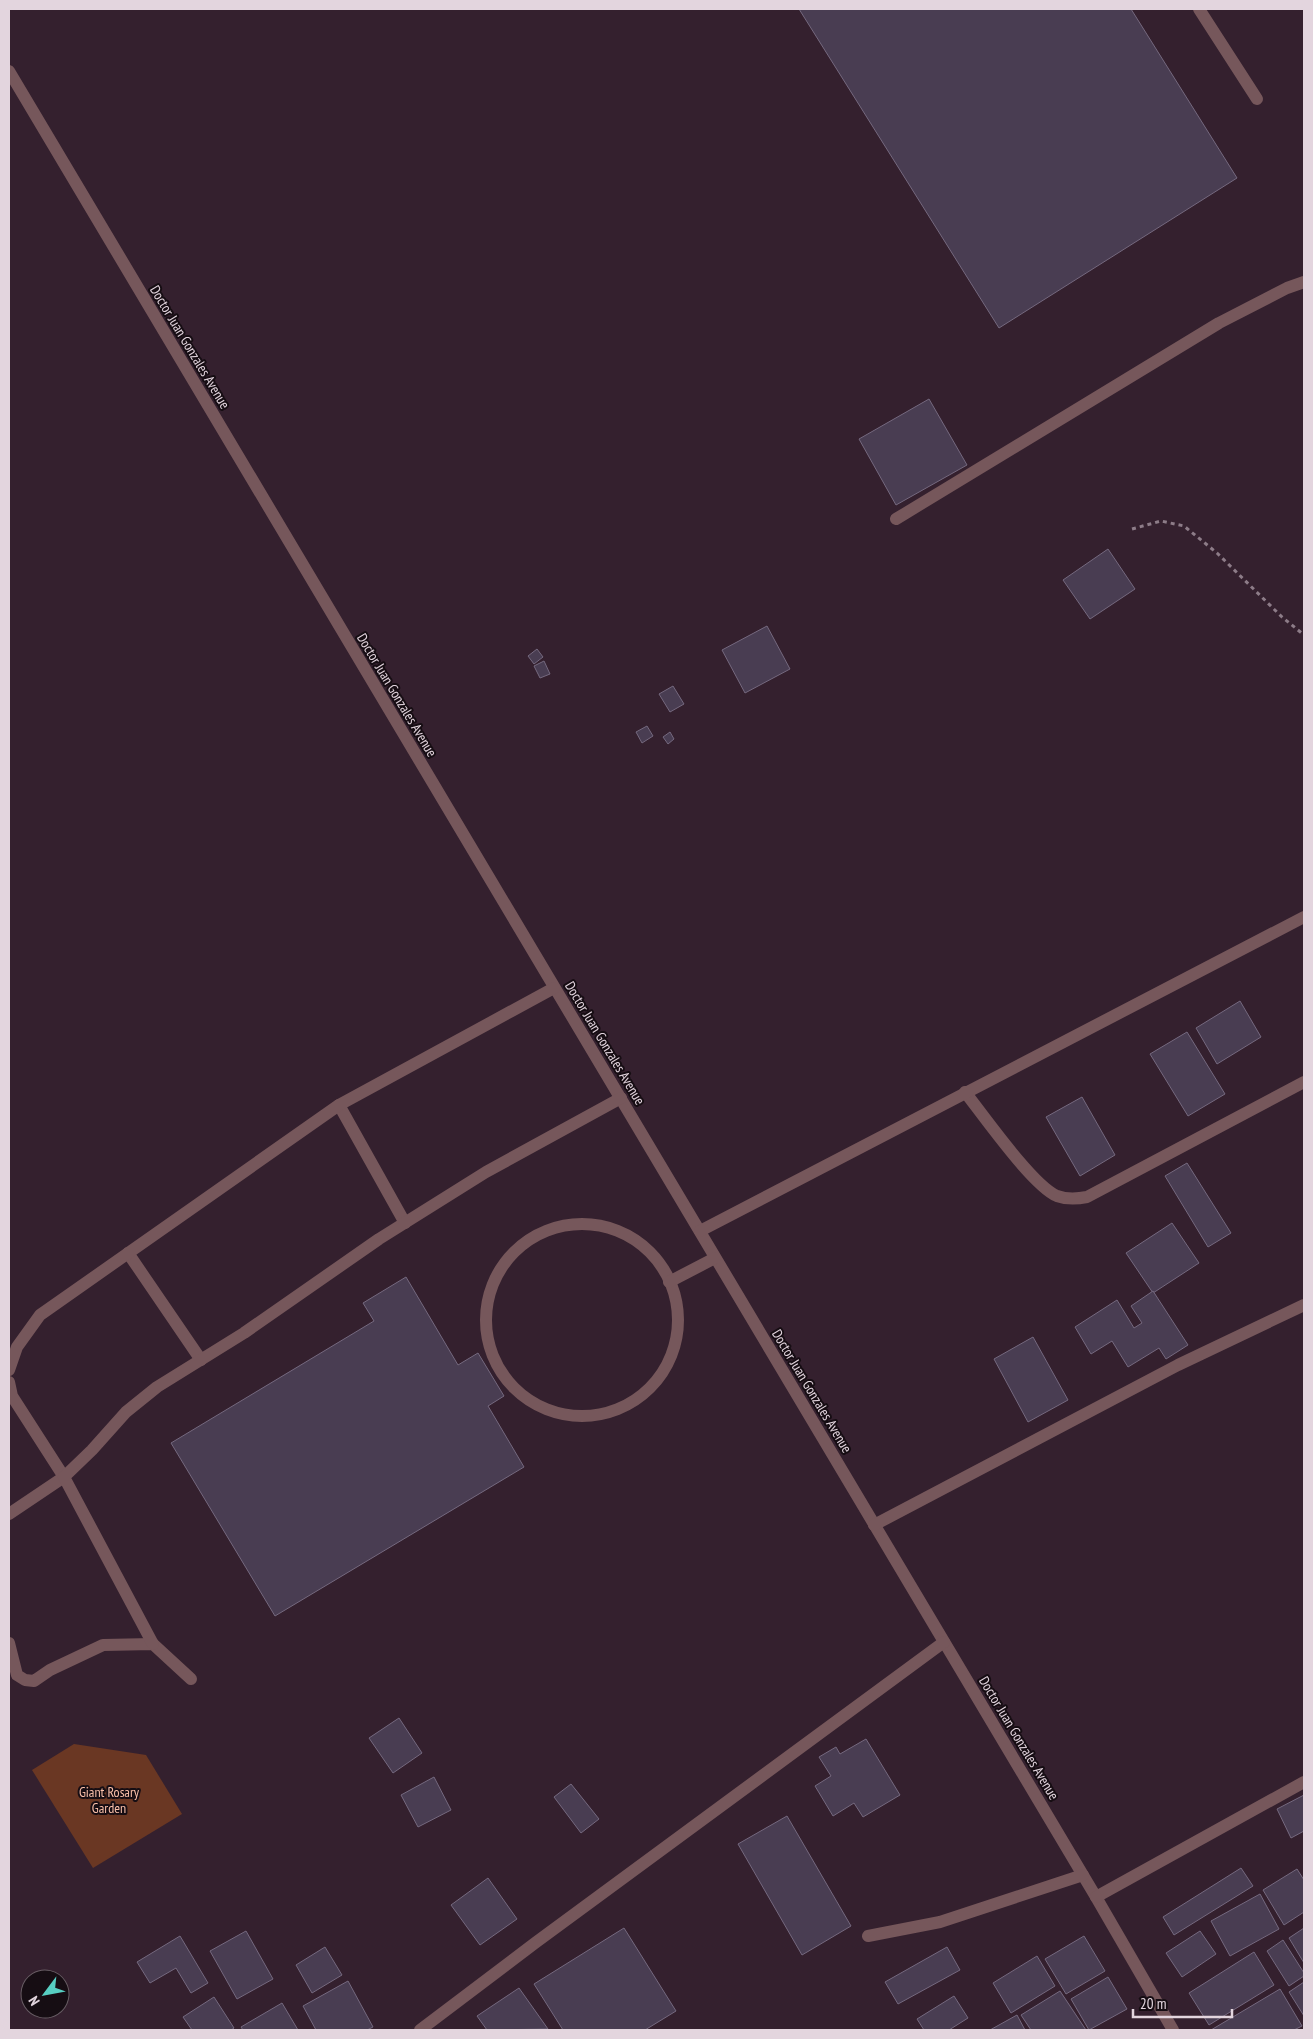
<svg xmlns="http://www.w3.org/2000/svg" width="1313" height="2039" font-family="'PT Sans Narrow',sans-serif">
<rect width="100%" height="100%" fill="#34202e"/>
<path fill="#6a3723" d="M74 1744 146 1755 182 1814 93 1868 32 1770Z"/>
<g fill="#493d52" stroke="#75697f">
<path d="M799 9H1131L1237 178 999 328Z"/>
<path d="M929 399 967 465 896 505 859 439Z"/>
<path d="M1108 549 1135 589 1090 619 1063 580Z"/>
<path d="M767 626 790 669 745 693 722 650Z"/>
<path d="M537 649 543 657 534 664 528 656Z"/>
<path d="M544 661 550 674 540 678 534 666Z"/>
<path d="M673 686 684 704 670 712 659 694Z"/>
<path d="M647 726 653 736 642 743 636 732Z"/>
<path d="M670 732 674 739 668 744 663 737Z"/>
<path d="M1240 1001 1261 1037 1217 1064 1196 1028Z"/>
<path d="M1187 1032 1225 1094 1188 1116 1150 1054Z"/>
<path d="M1082 1097 1115 1155 1080 1176 1046 1117Z"/>
<path d="M1187 1163 1231 1233 1208 1247 1165 1176Z"/>
<path d="M1172 1223 1199 1263 1153 1293 1126 1253Z"/>
<path d="M406 1277 458 1365 478 1353 504 1396 488 1406 524 1467 275 1616 171 1443 374 1321 363 1303Z"/>
<path d="M1153 1291 1188 1345 1166 1359 1159 1348 1128 1367 1112 1341 1091 1354 1075 1327 1117 1300 1134 1328 1142 1323 1131 1306Z"/>
<path d="M1033 1337 1068 1400 1028 1422 994 1359Z"/>
<path d="M399 1718 422 1753 393 1773 369 1738Z"/>
<path d="M866 1739 900 1795 863 1817 854 1803 833 1816 815 1786 831 1776 819 1757 836 1747 840 1754Z"/>
<path d="M434 1777 451 1810 418 1827 401 1795Z"/>
<path d="M571 1784 599 1819 581 1833 554 1797Z"/>
<path d="M1304 1795V1831L1291 1838 1277 1809Z"/>
<path d="M787 1816 851 1926 802 1955 738 1844Z"/>
<path d="M1241 1868 1253 1886 1174 1935 1163 1917Z"/>
<path d="M1297 1869 1304 1880V1912L1284 1925 1263 1890Z"/>
<path d="M488 1878 517 1919 480 1945 451 1905Z"/>
<path d="M1260 1894 1279 1929 1230 1956 1211 1921Z"/>
<path d="M624 1928 676 2011 645 2030H563L534 1984Z"/>
<path d="M1304 1928V1963L1289 1938Z"/>
<path d="M246 1931 273 1979 237 1999 210 1951Z"/>
<path d="M1200 1931 1216 1954 1182 1977 1166 1953Z"/>
<path d="M180 1936 208 1983 191 1993 176 1968 150 1983 137 1962Z"/>
<path d="M1084 1936 1105 1971 1066 1994 1045 1959Z"/>
<path d="M1283 1940 1304 1973V1976L1289 1986 1267 1951Z"/>
<path d="M325 1947 342 1975 312 1993 296 1965Z"/>
<path d="M947 1947 960 1970 898 2004 885 1982Z"/>
<path d="M1254 1952 1274 1985 1209 2025 1189 1993Z"/>
<path d="M1037 1956 1055 1986 1011 2013 993 1983Z"/>
<path d="M1108 1977 1127 2009 1089 2030 1071 1999Z"/>
<path d="M348 1981 373 2027 367 2030H316L303 2006Z"/>
<path d="M1304 1982V2016L1289 1992Z"/>
<path d="M519 1988 548 2029 487 2030 477 2016Z"/>
<path d="M1280 1989 1302 2026 1294 2030H1211Z"/>
<path d="M1060 1991 1086 2030H1031L1021 2015Z"/>
<path d="M954 1996 968 2018 949 2030H924L917 2019Z"/>
<path d="M214 1997 234 2028 231 2030H192L183 2017Z"/>
<path d="M282 2003 298 2030H243L241 2027Z"/>
<path d="M1017 2015 1025 2030H990Z"/>
</g>
<g fill="none" stroke-linecap="round" stroke-linejoin="round">
<path stroke="#8d7c88" stroke-width="3" stroke-dasharray="4 4" stroke-linecap="butt" d="M1132 529 1161 521 1184 526 1217 553 1282 617 1304 635"/>
<g stroke="#76575b" stroke-width="12">
<path d="M1199 9 1257 99"/>
<path d="M9 71 1096 1897 1173 2030"/>
<path d="M896 519 1219 323 1287 288 1304 282"/>
<path d="M965 1092C983 1115 1033 1186 1057 1196 1068 1200 1077 1199 1087 1197L1304 1082"/>
<path d="M339 1105 405 1223"/>
<circle cx="582" cy="1320" r="96"/>
<path d="M700 1231 1304 917"/>
<path d="M128 1253 201 1360"/>
<path d="M669 1282 715 1258"/>
<path d="M9 1370 17 1347 40 1315 339 1105 554 988"/>
<path d="M9 1382 12 1396 64 1477 9 1514"/>
<path d="M874 1525 1178 1365 1304 1305"/>
<path d="M9 1643 17 1675 25 1680 34 1681 50 1670 103 1645 153 1644 191 1679"/>
<path d="M153 1644 64 1477 92 1450 126 1412 157 1387 244 1333 379 1239 486 1172 621 1098"/>
<path d="M1096 1897 1304 1782"/>
<path d="M868 1936 940 1922 1083 1875"/>
<path d="M420 2030 535 1943 944 1642"/>
</g>
</g>
<g text-anchor="middle" stroke-width="4" stroke-linejoin="round" paint-order="stroke">
<g font-size="14" fill="#e3d5de" stroke="#160d13">
<text transform="translate(190 347) rotate(59)" y="5">Doctor Juan Gonzales Avenue</text>
<text transform="translate(397 695) rotate(59)" y="5">Doctor Juan Gonzales Avenue</text>
<text transform="translate(605 1043) rotate(59)" y="5">Doctor Juan Gonzales Avenue</text>
<text transform="translate(812 1391) rotate(59)" y="5">Doctor Juan Gonzales Avenue</text>
<text transform="translate(1019 1738) rotate(59)" y="5">Doctor Juan Gonzales Avenue</text>
</g>
<g font-size="14" fill="#fac0aa" stroke="#160d13">
<text x="109" y="1797">Giant Rosary<tspan x="109" dy="16">Garden</tspan></text>
</g>
</g>
<rect width="1313" height="2039" fill="none" stroke="#e3d5de" stroke-width="20"/>
<g transform="translate(45 1994) rotate(238)"><circle r="24" fill="#160d13" stroke="#685d64"/>
<path d="M0-4L9 19L0 12L-9 19Z" fill="#57cec2"/>
<text y="-8" font-size="14" font-weight="bold" text-anchor="middle" fill="#e3d5de">N</text>
</g>
<path d="M1133 2009v8h99v-8" fill="none" stroke="#e3d5de" stroke-width="2.5"/>
<text x="1140" y="2009" font-size="15" fill="#e3d5de" stroke="#160d13" stroke-width="4" paint-order="stroke">20 m</text>
</svg>
